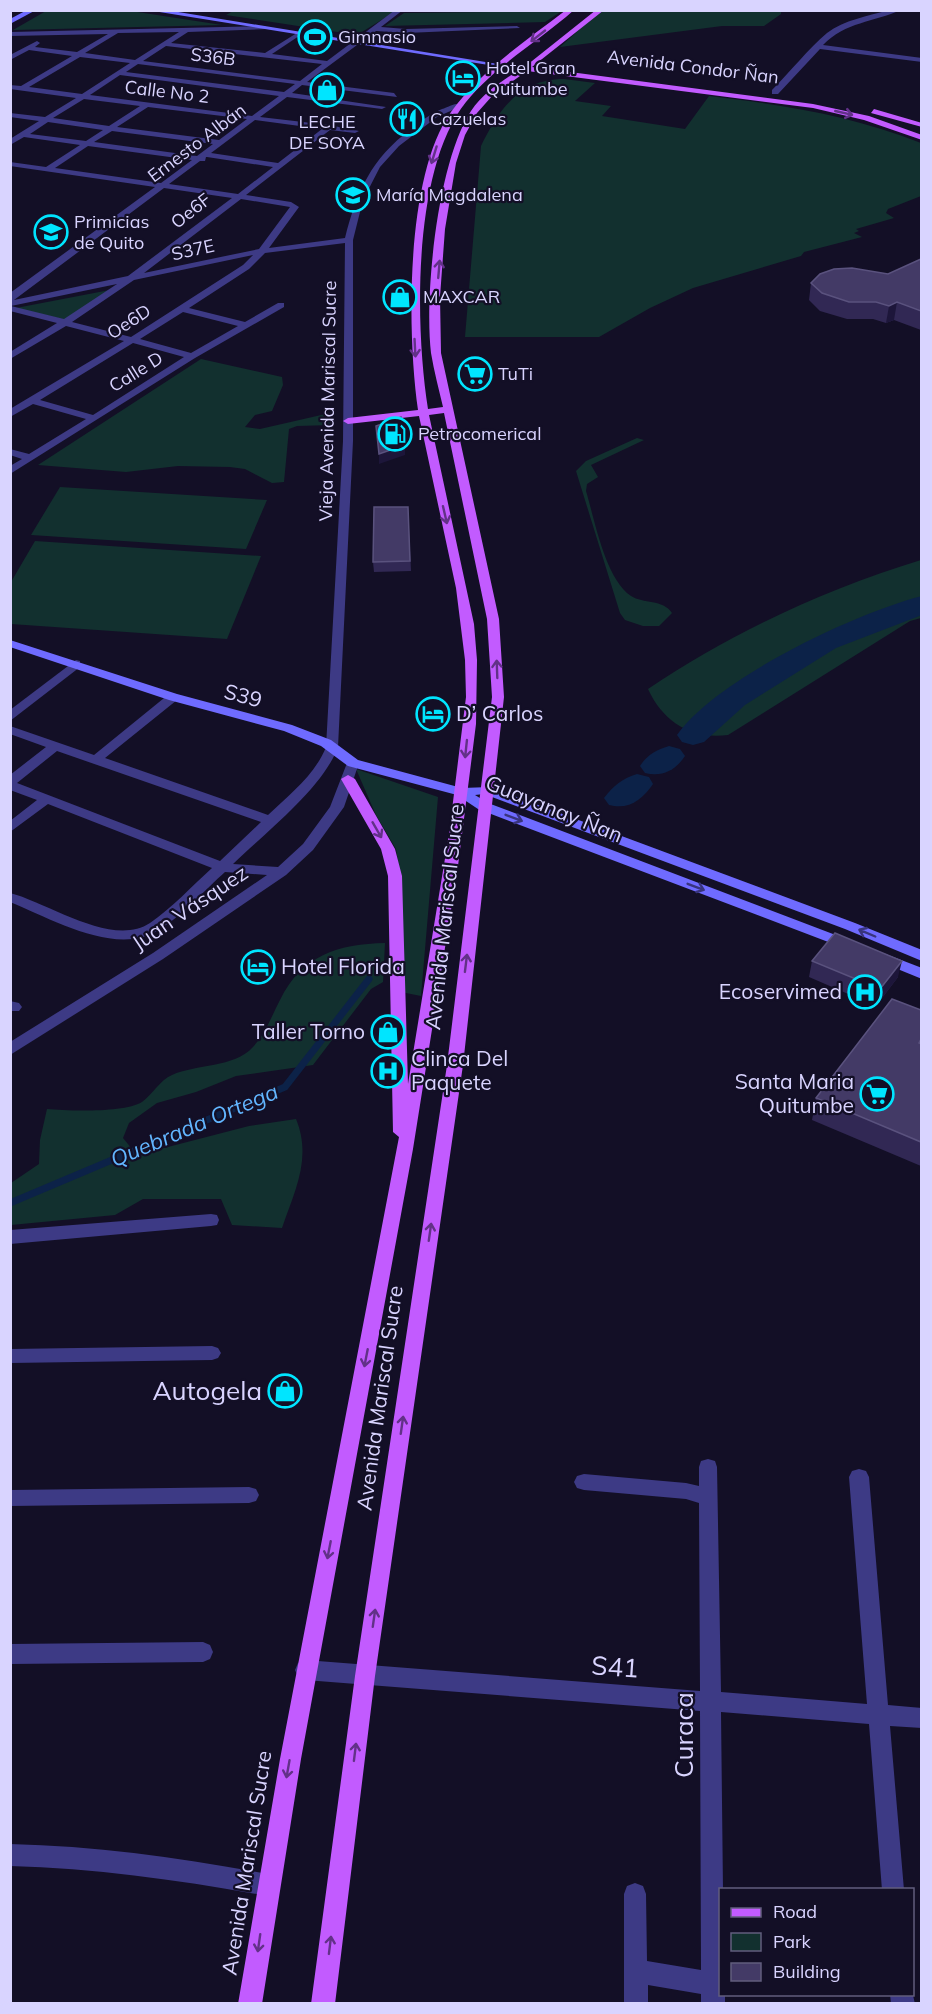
<svg xmlns="http://www.w3.org/2000/svg" width="932" height="2014" font-family="Mulish,sans-serif">
<rect width="100%" height="100%" fill="#130f26"/>
<g fill="#12302f">
<path d="M235 10 396 11 357 35 226 15Z"/>
<path d="M46 11H131L222 25 13 30Z"/>
<path d="M562 11 545 22 385 26 404 13Z"/>
<path d="M600 11H781V14L764 26H722L560 47Z"/>
<path d="M564 79 595 83 575 101 611 106 602 116 685 129 709 96C785 105 850 115 921 143V196L888 209 886 213 894 218 856 229 859 231 854 233 862 237 804 252 801 256 693 288 650 308 599 337H465L481 146C499 109 520 79 564 79Z"/>
<path d="M115 289 67 320 16 308Z"/>
<path d="M201 359 282 377 283 385 272 411 255 415 245 427 260 429 330 413 332 425 297 426 289 429 284 482 272 483 245 469 230 467 178 466 126 472 38 465Z"/>
<path d="M637 438 644 440 591 465 598 477 587 484 586 491C595 521 605 578 631 596 643 604 663 599 672 613L659 626H643L625 620 620 613 576 471 586 461Z"/>
<path d="M60 487 267 500 246 549 31 535Z"/>
<path d="M35 541 261 556 227 639 11 624V582Z"/>
<path d="M921 560V618L910 621 728 735C692 740 663 722 648 689 732 633 825 589 921 560Z"/>
<path d="M356 769 438 797 421 996 401 992V881L396 849 376 815Z"/>
<path d="M385 943 383 982 371 989 313 1065 236 1076 196 1092 157 1103 129 1123 123 1138 137 1155 249 1126 296 1119C312 1158 295 1190 282 1228L232 1225 221 1199H143L115 1215 11 1225V1183L39 1164 40 1140 47 1109C68 1111 124 1113 142 1102 152 1095 160 1080 172 1075 196 1064 234 1068 253 1047 267 1031 271 1017 280 1000 302 955 339 944 385 943Z"/>
</g>
<g fill="none" stroke-linecap="round" stroke-linejoin="round">
<path stroke="#0c2248" stroke-width="7" d="M10 1203 285 1087 369 979"/>
<g fill="#0c2248" fill-rule="evenodd">
<path d="M922 596V615L836 648 745 705 704 742 693 745 682 742 677 735C716 679 855 613 922 596Z"/>
<path d="M669 746 680 749 685 756C675 771 662 777 645 773L640 766C647 755 656 750 669 746Z"/>
<path d="M637 774 649 777 653 784C642 800 629 810 609 805L604 798C613 786 623 778 637 774Z"/>
</g>
<g fill="#3d3a85" fill-rule="evenodd">
<path d="M395 10H403L381 27 406 29 517 26 520 28 406 33 376 31 307 82 394 93 397 97 302 85 292 93 386 107 382 109 287 97 260 117 329 125 359 131 355 133 330 130 246 195 291 202 299 207 269 248 345 238C357 191 371 159 411 129 421 121 430 114 442 109 449 107 457 101 464 105L437 117 399 146 380 167 363 200 353 240V441L338 747C323 788 265 833 233 864L278 867 303 844 330 807 347 763 353 759 359 763 344 807 313 850 286 875 163 959 10 1055V1042L153 953 267 875 225 872C207 888 179 918 159 930 116 957 52 919 10 902V893C49 903 112 948 150 923 172 908 192 886 212 868L48 804 10 832V821L37 800 10 790V775L46 747 10 734V726L94 755 169 694H177V700L105 758 268 815C289 795 315 775 326 747L343 441 345 243 265 253 249 269 189 308 245 322 278 303H284V307L195 358 10 474V466L22 459 10 455V449L29 454 86 419 33 404 10 417V409L124 341 66 326 10 359V352L57 323 10 311V293L155 187 10 166V162L46 167 80 145 24 137 10 145V139L39 121 10 117V113L45 117 76 98 10 89V85L21 86 72 56 29 50 10 60V55L37 41 40 43 35 47 77 52 108 34 10 36V32L265 26 267 29 188 32 171 43 265 53 300 31 302 34 272 54 327 61ZM179 32 135 60 85 53 118 33ZM166 46 322 64 300 81 143 61ZM80 57 130 63 82 94 29 87ZM138 64 295 84 284 92 126 72ZM120 75 279 96 252 116 90 95ZM84 99 140 106 109 126 53 118ZM148 107 247 119 219 140 117 127ZM255 120 322 129 278 163 211 153ZM48 122 103 130 86 141 30 134ZM112 131 213 144 197 156 94 142ZM88 146 192 160 161 183 55 168ZM206 157H207L273 167 238 194 169 184 200 161H205ZM164 188 232 198 128 276 14 300ZM241 199 290 207 259 249 144 273ZM253 255 243 265 131 337 72 322 134 280ZM117 284 64 319 11 306ZM183 312 238 326 191 353 140 339ZM133 343 184 357 93 415 40 400ZM57 751 261 822 220 861 17 783Z"/>
<path d="M889 10H901C874 22 845 22 823 45L922 58V62L820 49 778 94H772V90C791 71 808 49 827 33 844 20 868 16 889 10Z"/>
<path d="M76 660 80 661V667L10 721V710Z"/>
<path d="M10 1001 19 1003 22 1007 19 1011H10Z"/>
<path d="M211 1214 217 1215 219 1220 217 1225 211 1226 10 1244V1230Z"/>
<path d="M212 1346 218 1348 221 1353 218 1358 212 1360 10 1363V1349Z"/>
<path d="M708 1459 715 1461 717 1467 721 1692 867 1704 849 1477 852 1471 859 1469 866 1471 869 1477 888 1705 922 1708V1728L890 1726 904 1890H882L869 1724 721 1712 723 1890H720V1994H725V2004H701V1994L648 1985V2004H624V1894L627 1886 635 1883 643 1886 646 1894 647 1961 701 1970 700 1711 305 1680 298 1677 295 1670 298 1663 305 1660 700 1691 699 1503 686 1499 584 1490 577 1488 574 1482 577 1476 584 1474 686 1483 699 1486V1467L701 1461Z"/>
<path d="M249 1487 256 1489 259 1495 256 1501 249 1503 10 1506V1490Z"/>
<path d="M203 1642 210 1645 213 1652 210 1659 203 1662 10 1664V1644Z"/>
<path d="M10 1844C98 1846 182 1858 268 1874L276 1877 279 1885 276 1893 268 1896C183 1881 98 1868 10 1866Z"/>
<path d="M912 1991 915 2004H891L890 1994H912Z"/>
</g>
<g fill="#6f6bff" fill-rule="evenodd">
<path d="M27 10H36L10 24V19Z"/>
<path d="M147 10H166L504 65 501 67Z"/>
<path d="M10 640 177 694 292 725 331 740 358 760 462 788 490 787 855 923 922 950V961L845 929 484 794 475 795 488 803 854 942 856 945 854 948H844L478 809 457 795 348 766 321 746 284 731 169 700 10 647Z"/>
<path d="M883 953 922 968V979L878 961 876 958Z"/>
</g>
<g fill="#c25bff" fill-rule="evenodd">
<path d="M566 10H574C538 42 496 65 466 102 412 169 415 327 428 409L443 407C439 390 434 371 431 353 424 294 438 161 471 111 483 93 502 81 519 70V67L524 66 532 61 596 10H604L532 67 813 104 869 116 922 135V140L864 120 813 108 527 71 493 95 477 113 465 135 456 163 445 229 440 297 441 353 499 619 504 697 463 1065 375 1676 335 2004H311L355 1676 447 1065 492 697 487 619 444 413 429 415 474 624 477 660 476 724 458 866 413 1149 301 1759 262 2004H238L280 1759 399 1137 393 1132 388 876 381 849 341 779 348 775 355 779 395 849 402 876 408 1084 449 834 466 697 465 660 456 588 419 416 348 424 343 421 348 418 418 410C407 334 405 176 451 112 481 70 526 41 566 10Z"/>
<path d="M874 109 922 123V127L871 113Z"/>
</g>
</g>
<g fill="#312854">
<path d="M921 259V330L894 320 886 323 873 319H847L820 311 809 300 811 283 888 274Z"/>
<path d="M408 507 411 571 374 572 373 562Z"/>
<path d="M812 961 898 977 876 1006 809 977Z"/>
<path d="M921 1010V1166L812 1120 816 1098Z"/>
</g>
<g fill="#1d163a">
<path d="M897 302 894 320 886 323 889 306Z"/>
<path d="M405 445V455L379 464V454Z"/>
<path d="M902 961 898 977 876 1006 880 989Z"/>
</g>
<g fill="#433a66" stroke="#5a527e" stroke-width="1.5">
<path d="M921 259V311L897 302 889 306 876 302H849L822 293 811 283 820 274 834 269 852 268 888 274Z"/>
<path d="M401 417 405 445 379 454 376 426Z"/>
<path d="M374 507H408L410 561 373 562Z"/>
<path d="M835 933 902 961 880 989 812 961Z"/>
<path d="M892 999 921 1010V1039L919 1043 921 1044V1142L816 1098Z"/>
</g>
<defs><path id="oneway-shaft" d="M-6 0H5M1.5-3L5.5 0L1.5 3" fill="none" stroke-width="1.6" stroke-linecap="round" stroke-linejoin="round" transform="scale(1.5)"/></defs>
<g stroke="#623188">
<use href="#oneway-shaft" transform="translate(538 36) rotate(142)"/>
<use href="#oneway-shaft" transform="translate(844 113) rotate(13)"/>
<use href="#oneway-shaft" transform="translate(434 155) rotate(107)"/>
<use href="#oneway-shaft" transform="translate(439 269) rotate(-85)"/>
<use href="#oneway-shaft" transform="translate(415 348) rotate(87)"/>
<use href="#oneway-shaft" transform="translate(445 515) rotate(77)"/>
<use href="#oneway-shaft" transform="translate(497 669) rotate(-92)"/>
<use href="#oneway-shaft" transform="translate(466 749) rotate(96)"/>
<use href="#oneway-shaft" transform="translate(377 830) rotate(60)"/>
<use href="#oneway-shaft" transform="translate(466 963) rotate(-83)"/>
<use href="#oneway-shaft" transform="translate(430 1232) rotate(-82)"/>
<use href="#oneway-shaft" transform="translate(366 1358) rotate(101)"/>
<use href="#oneway-shaft" transform="translate(402 1425) rotate(-82)"/>
<use href="#oneway-shaft" transform="translate(329 1550) rotate(101)"/>
<use href="#oneway-shaft" transform="translate(374 1618) rotate(-82)"/>
<use href="#oneway-shaft" transform="translate(355 1752) rotate(-83)"/>
<use href="#oneway-shaft" transform="translate(288 1769) rotate(100)"/>
<use href="#oneway-shaft" transform="translate(259 1943) rotate(98)"/>
<use href="#oneway-shaft" transform="translate(330 1945) rotate(-83)"/>
</g>
<g stroke="#38347d">
<use href="#oneway-shaft" transform="translate(514 818) rotate(21)"/>
<use href="#oneway-shaft" transform="translate(696 887) rotate(21)"/>
<use href="#oneway-shaft" transform="translate(867 933) rotate(-157)"/>
</g>
<defs>
<g id="stadium-ring" transform="scale(1.725)"><circle r="9.5" fill="#130f26" stroke="#00e5ff" stroke-width="1.5"/><path d="M0-5a6.5 5 0 1 0 0 10a6.5 5 0 1 0 0-10ZM-3.5-1.8h7v3.6h-7Z" fill="#00e5ff"/></g>
<g id="hotel-ring" transform="scale(1.725)"><circle r="9.5" fill="#130f26" stroke="#00e5ff" stroke-width="1.5"/><path d="M-6-4.5h1.5V1H6V5H4.5V3h-9V5H-6ZM-4 0a1.8 1.8 0 1 1 3.6 0ZM.5 0V-2.5h3Q6-2.5 6 0Z" fill="#00e5ff"/></g>
<g id="shop-ring" transform="scale(1.725)"><circle r="9.5" fill="#130f26" stroke="#00e5ff" stroke-width="1.5"/><path d="M-5-2.5h2.3a2.7 3.5 0 0 1 5.4 0H5L5.5 6h-11ZM-1.5-2.5h3a1.5 2.3 0 0 0-3 0Z" fill="#00e5ff"/></g>
<g id="restaurant-ring" transform="scale(1.725)"><circle r="9.5" fill="#130f26" stroke="#00e5ff" stroke-width="1.5"/><path d="M-5-6h1v4h1v-4h1v4h1v-4h1v5L-1.5 .5V6h-2V.5L-5-1ZM5-6V6H3V1.5H1.5Q1.5-4 5-6Z" fill="#00e5ff"/></g>
<g id="school-ring" transform="scale(1.725)"><circle r="9.5" fill="#130f26" stroke="#00e5ff" stroke-width="1.5"/><path d="M0-5L7-2L0 1L-7-2ZM-4 1L0 2.5L4 1V4Q0 6-4 4Z" fill="#00e5ff"/></g>
<g id="university-ring" transform="scale(1.725)"><circle r="9.5" fill="#130f26" stroke="#00e5ff" stroke-width="1.5"/><path d="M0-5L7-2L0 1L-7-2ZM-4 1L0 2.5L4 1V4Q0 6-4 4Z" fill="#00e5ff"/></g>
<g id="supermarket-ring" transform="scale(1.725)"><circle r="9.5" fill="#130f26" stroke="#00e5ff" stroke-width="1.5"/><path d="M-6-5.5h2.5l.6 2H6L4.5 2H-2.5L-4.4-4H-6ZM-1.5 3.2a1.3 1.3 0 1 0 .1 0ZM3 3.2a1.3 1.3 0 1 0 .1 0Z" fill="#00e5ff"/></g>
<g id="fuel-ring" transform="scale(1.725)"><circle r="9.5" fill="#130f26" stroke="#00e5ff" stroke-width="1.5"/><path d="M-5.5-6h7V0h2V4h1.3V-2.5L3-4.5l.8-.8L6-3V5H2.5V1h-1V6h-7ZM-4.2-4.7v3.2H.2V-4.7Z" fill="#00e5ff"/></g>
<g id="hospital-ring" transform="scale(1.725)"><circle r="9.5" fill="#130f26" stroke="#00e5ff" stroke-width="1.5"/><path d="M-5-5h3v3.5h4V-5h3V5h-3V1.5h-4V5h-3Z" fill="#00e5ff"/></g>
</defs>
<g fill-rule="evenodd">
<use href="#stadium-ring" x="315" y="37"/>
<use href="#hotel-ring" x="463" y="78"/>
<use href="#shop-ring" x="327" y="90"/>
<use href="#restaurant-ring" x="407" y="119"/>
<use href="#school-ring" x="353" y="195"/>
<use href="#university-ring" x="51" y="232"/>
<use href="#shop-ring" x="400" y="297"/>
<use href="#supermarket-ring" x="475" y="374"/>
<use href="#fuel-ring" x="395" y="434"/>
<use href="#hotel-ring" x="433" y="714"/>
<use href="#hotel-ring" x="258" y="967"/>
<use href="#hospital-ring" x="865" y="992"/>
<use href="#shop-ring" x="388" y="1032"/>
<use href="#hospital-ring" x="388" y="1071"/>
<use href="#supermarket-ring" x="877" y="1094"/>
<use href="#shop-ring" x="285" y="1391"/>
</g>
<g text-anchor="middle" stroke-width="4.5" stroke-linejoin="round" paint-order="stroke">
<g font-size="18" fill="#d9d4ff" stroke="#130f26" text-anchor="start">
<text x="338" y="43">Gimnasio</text>
<text x="486" y="74">Hotel Gran<tspan x="486" dy="21">Quitumbe</tspan></text>
<text x="430" y="125">Cazuelas</text>
<text x="327" y="128" text-anchor="middle">LECHE<tspan x="327" dy="21">DE SOYA</tspan></text>
<text x="376" y="201">María Magdalena</text>
<text x="74" y="228">Primicias<tspan x="74" dy="21">de Quito</tspan></text>
<text x="423" y="303">MAXCAR</text>
<text x="498" y="380">TuTi</text>
<text x="418" y="440">Petrocomerical</text>
</g>
<g font-size="18" fill="#d9d4ff" stroke="#130f26">
<text transform="translate(213 57) rotate(7)" y="6">S36B</text>
<text transform="translate(693 67) rotate(7)" y="6">Avenida Condor Ñan</text>
<text transform="translate(167 92) rotate(7)" y="6">Calle No 2</text>
<text transform="translate(197 143) rotate(-37)" y="6">Ernesto Albán</text>
<text transform="translate(191 211) rotate(-38)" y="6">Oe6F</text>
<text transform="translate(193 250) rotate(-12)" y="6">S37E</text>
<text transform="translate(129 322) rotate(-33)" y="6">Oe6D</text>
<text transform="translate(136 372) rotate(-32)" y="6">Calle D</text>
<text transform="translate(328 401) rotate(-89)" y="6">Vieja Avenida Mariscal Sucre</text>
</g>
<g font-size="21" fill="#d9d4ff" stroke="#130f26">
<text transform="translate(243 696) rotate(15)" y="7">S39</text>
<text transform="translate(554 809) rotate(22)" y="7">Guayanay Ñan</text>
<text transform="translate(190 908) rotate(-34)" y="7">Juan Vásquez</text>
<text transform="translate(445 917) rotate(-84)" y="7">Avenida Mariscal Sucre</text>
<text transform="translate(380 1398) rotate(-82)" y="7">Avenida Mariscal Sucre</text>
<text transform="translate(247 1863) rotate(-81)" y="7">Avenida Mariscal Sucre</text>
</g>
<g font-size="21" fill="#d9d4ff" stroke="#130f26" text-anchor="start">
<text x="456" y="721">D’ Carlos</text>
<text x="281" y="974">Hotel Florida</text>
<text x="842" y="999" text-anchor="end">Ecoservimed</text>
<text x="365" y="1039" text-anchor="end">Taller Torno</text>
<text x="411" y="1066">Clinca Del<tspan x="411" dy="24">Paquete</tspan></text>
<text x="854" y="1089" text-anchor="end">Santa Maria<tspan x="854" dy="24">Quitumbe</tspan></text>
</g>
<g font-size="22" font-style="italic" fill="#62b6ff" stroke="#130f26">
<text transform="translate(194 1125) rotate(-23)" y="8">Quebrada Ortega</text>
</g>
<g font-size="26" fill="#d9d4ff" stroke="#130f26" text-anchor="end">
<text x="262" y="1400">Autogela</text>
</g>
<g font-size="26" fill="#d9d4ff" stroke="#130f26">
<text transform="translate(615 1667) rotate(4)" y="9">S41</text>
<text transform="translate(684 1735) rotate(-90)" y="9">Curaca</text>
</g>
</g>
<rect width="932" height="2014" fill="none" stroke="#d9d4ff" stroke-width="24"/>
<rect x="719" y="1888" width="195" height="108" fill="#130f26" stroke="#625e7d" stroke-width="1.5"/>
<rect x="731" y="1908" width="30" height="9" fill="#c25bff" stroke="#625e7d" stroke-width="1.5"/>
<text x="773" y="1918" font-size="18" fill="#d9d4ff">Road</text>
<rect x="731" y="1933" width="30" height="18" fill="#12302f" stroke="#625e7d" stroke-width="1.5"/>
<text x="773" y="1948" font-size="18" fill="#d9d4ff">Park</text>
<rect x="731" y="1963" width="30" height="18" fill="#433a66" stroke="#625e7d" stroke-width="1.5"/>
<text x="773" y="1978" font-size="18" fill="#d9d4ff">Building</text>
</svg>
